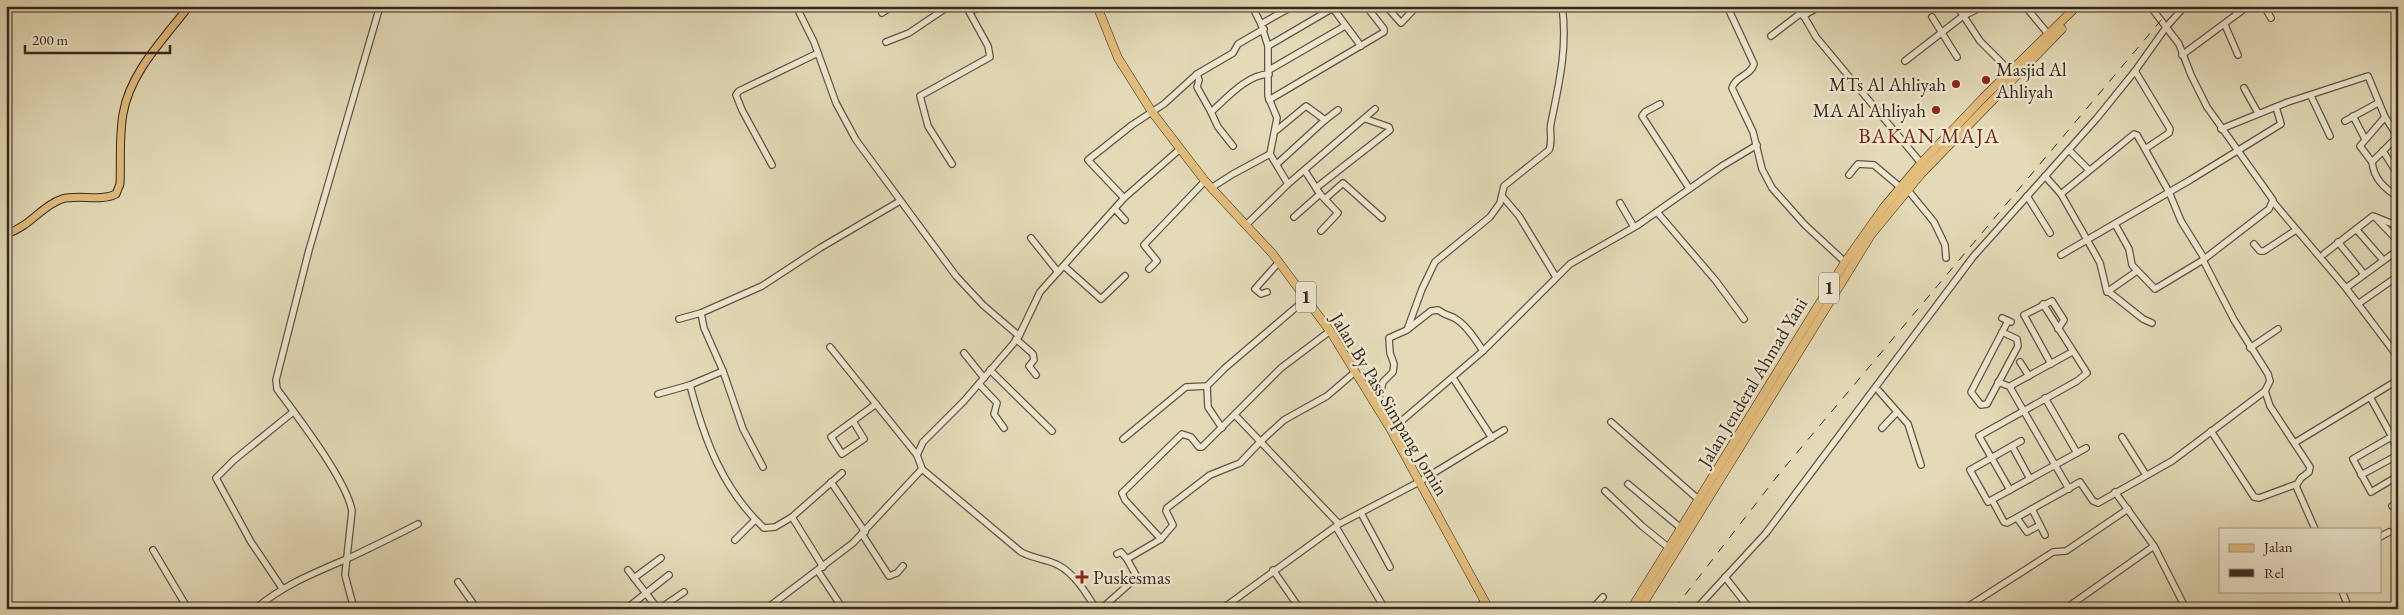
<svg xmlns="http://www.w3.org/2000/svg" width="2404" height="615" font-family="'EB Garamond',serif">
<rect width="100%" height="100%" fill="#e3dab7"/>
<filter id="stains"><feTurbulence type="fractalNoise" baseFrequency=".004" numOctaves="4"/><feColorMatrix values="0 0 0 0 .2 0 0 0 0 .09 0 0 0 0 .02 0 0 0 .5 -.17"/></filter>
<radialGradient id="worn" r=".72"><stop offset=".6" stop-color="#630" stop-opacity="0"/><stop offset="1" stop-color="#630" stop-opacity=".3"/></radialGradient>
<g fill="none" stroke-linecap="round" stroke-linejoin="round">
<g stroke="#605445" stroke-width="8">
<g id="minor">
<path d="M796 6 814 42 836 103 856 140 956 276 983 305 1019 336"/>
<path d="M874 6 875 7"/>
<path d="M967 6 973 10 984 6"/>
<path d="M1252 6 1261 24 1268 46V96L1277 118 1270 154 1288 184"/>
<path d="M1386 6 1401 23 1417 6"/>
<path d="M1727 6 1754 64C1751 76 1735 76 1732 88L1753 132 1762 169 1772 188 1805 225 1845 262"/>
<path d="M1798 6 1816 37 1921 163"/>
<path d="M1957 6 1980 41 2010 71"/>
<path d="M2025 6 2049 35"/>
<path d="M2150 6 2179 44 2191 75 2207 107 2273 200 2269 209 2203 260 2234 320 2268 374 2270 381 2265 391 2270 406 2310 467 2309 472 2301 478 2296 486 2315 529"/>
<path d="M2264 6 2271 18"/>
<path d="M1332 7 1361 46"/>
<path d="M882 13 893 6"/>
<path d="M1803 16 1820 6"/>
<path d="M1932 17 1957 57"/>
<path d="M1261 24 1293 6"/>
<path d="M2225 25 2238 55"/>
<path d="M1771 36 1801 13"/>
<path d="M886 42 909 33 949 6"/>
<path d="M1268 46 1333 8"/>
<path d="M2182 55 2248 6"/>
<path d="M1905 61 1963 16 1984 6"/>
<path d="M1269 70 1345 26"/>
<path d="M2135 71 2170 129 2169 133 2145 149 2169 192 2181 221 2204 258"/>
<path d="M1197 74 1199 80 1197 87 1211 112"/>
<path d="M2244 88 2258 113"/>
<path d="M2311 96 2330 136"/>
<path d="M1269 100 1384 32V29L1366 6"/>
<path d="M1660 104 1645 112 1642 116 1689 188"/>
<path d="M2353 116 2365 139"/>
<path d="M1325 120 1338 110"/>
<path d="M2345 121 2378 103"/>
<path d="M2221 129 2288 102 2368 76 2385 117"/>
<path d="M2397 137 2372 162C2374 179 2384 188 2398 197"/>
<path d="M1233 146 1218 127 1211 112C1227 98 1246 75 1269 74"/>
<path d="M2069 150 2089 170"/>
<path d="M2383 151 2398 175"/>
<path d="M2372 162 2360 146 2385 117 2398 137"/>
<path d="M952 164 928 126 920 96 990 57 988 46 967 8"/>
<path d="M1277 164 1325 120 1306 106 1277 130"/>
<path d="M772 165 742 110 736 95 739 91 818 53"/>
<path d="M1305 171 1320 194 1338 213 1321 231"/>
<path d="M1849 175 1858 164 1874 165 1900 187"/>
<path d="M2045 176 2061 194 2094 252 2100 263 2107 292 2137 271"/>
<path d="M1211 188 1233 174 1270 154"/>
<path d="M1316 188 1390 130 1389 127 1366 119"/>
<path d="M1907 189 1934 222 1945 245 1946 258"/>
<path d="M2061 194 2134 134 2137 135 2145 149"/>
<path d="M1502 196 1519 216 1556 277"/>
<path d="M2027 196 2050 233"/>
<path d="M1124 198 1088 160 1132 125 1164 104 1197 74 1233 53 1238 44 1264 29"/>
<path d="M1325 199 1343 183 1382 218"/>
<path d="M1620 203 1634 227"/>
<path d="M2274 203 2346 288 2398 357"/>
<path d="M1115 209 1125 220"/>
<path d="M1657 212 1716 281 1744 319"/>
<path d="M1294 217 1320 194"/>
<path d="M2375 217 2398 241"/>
<path d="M1247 224 1288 184 1375 109"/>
<path d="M2115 224 2129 249 2132 265 2155 289 2203 260"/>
<path d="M2356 229 2383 260"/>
<path d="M1031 238 1058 272"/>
<path d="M2338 242 2364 274"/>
<path d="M2254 244 2260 251H2264L2296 230"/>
<path d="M2324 254 2373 216 2398 226"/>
<path d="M2061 255 2190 180 2281 124 2276 107"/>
<path d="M1064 266 1101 299 1125 276"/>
<path d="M1149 269 1157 261 1144 245 1205 181"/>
<path d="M2346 288 2398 250"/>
<path d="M1267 292 1261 294 1255 289 1279 262"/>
<path d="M2109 292 2143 319 2152 323"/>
<path d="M2358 304 2398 276"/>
<path d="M701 313 704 328 723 371 743 429 763 467"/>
<path d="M2002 318 2011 322"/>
<path d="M679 319 701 313 762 286 820 248 900 201"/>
<path d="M1408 329 1431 311 1438 310C1446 316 1450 315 1456 319 1467 326 1476 340 1483 351"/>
<path d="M2002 332 2017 339 2018 346 1987 404 1981 405 1971 392 2008 321"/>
<path d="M1016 339 1033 354 1034 360 1029 366 1036 375"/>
<path d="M830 347 917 455"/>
<path d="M2250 348 2278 329"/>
<path d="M964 353 984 378"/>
<path d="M2020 362 2029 376"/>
<path d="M2051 364 2024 315 2052 301 2064 320 2058 329"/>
<path d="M990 370 1052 431"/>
<path d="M1453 378 1492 438"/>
<path d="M1998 382 2011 387"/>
<path d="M979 384 997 403 994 414 1004 428"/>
<path d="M690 385C704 439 723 490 764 528L775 527 792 517 823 567"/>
<path d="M1207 386 1208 407 1222 428"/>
<path d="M1879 391 1908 424 1921 465"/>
<path d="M658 394 690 385 723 371"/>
<path d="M2370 397 2392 437 2398 452"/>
<path d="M2045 398 2077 453"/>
<path d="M1377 406 1383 382 1393 372 1394 364 1390 353 1389 338 1407 330 1422 289 1435 262 1490 217 1500 203 1504 186 1549 150C1553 141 1549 132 1551 123 1559 84 1568 46 1562 6"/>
<path d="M1235 415 1339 524"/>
<path d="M853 421 864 439 842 454 831 437 876 404"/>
<path d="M1611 422 1699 500"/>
<path d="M1882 428 1897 412"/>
<path d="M1391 430 1483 351 1570 264 1638 225 1722 166 1757 145"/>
<path d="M2211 431 2254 497 2259 498 2297 484"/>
<path d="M2398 433 2353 459 2371 492 2398 476"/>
<path d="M2122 437 2146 475"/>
<path d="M1123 439 1186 387 1207 386 1225 368 1307 298"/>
<path d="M2021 441 1970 470 1988 502 2086 448"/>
<path d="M2296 442 2398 380"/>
<path d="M2012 446 2030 479"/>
<path d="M922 469 1021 552C1034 559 1047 559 1058 565 1074 573 1087 594 1096 609"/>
<path d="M2361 475 2398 455"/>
<path d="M831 482 865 532"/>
<path d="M1628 484 1682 529"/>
<path d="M2069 489 2011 389 2012 385 2072 352"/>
<path d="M2010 490 1979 436 2077 381 2087 373 2043 304"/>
<path d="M1605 491 1642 526 1669 548"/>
<path d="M1992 500 2004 522 2007 523 2080 482 2093 501 2098 503 2172 461 2265 391"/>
<path d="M2392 506 2398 503"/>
<path d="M2032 509 2045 535"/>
<path d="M1361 513 1390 567"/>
<path d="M792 517 842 473"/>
<path d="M2017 518 2027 532 2040 525"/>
<path d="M1336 527 1382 604"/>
<path d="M862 534 889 576 897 573 903 566"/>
<path d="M2380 537 2389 532"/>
<path d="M1161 539 1125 500 1122 493 1182 434 1191 437 1199 447H1202L1281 368 1330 331"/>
<path d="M735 540 755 520"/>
<path d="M2154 546 2186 609"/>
<path d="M153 550 188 609"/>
<path d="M1117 554 1121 552 1127 559"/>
<path d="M628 570 658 609"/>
<path d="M1273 570 1300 609"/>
<path d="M818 571 843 609"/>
<path d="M1725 577 1750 609"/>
<path d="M634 578 661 558"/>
<path d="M458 582 477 609"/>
<path d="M282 588 251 542 216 478 234 460 293 412"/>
<path d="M2342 591 2349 609"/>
<path d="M255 609C285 584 314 573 349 558 372 547 395 536 418 524"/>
<path d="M354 609 345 575 352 511C347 481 297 416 277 389L276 380 309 250 380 6"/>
<path d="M626 609 669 575"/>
<path d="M659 609 684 592"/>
<path d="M693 609 695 607"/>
<path d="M766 609 853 543 922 469 917 455 923 442 964 401 1013 344 1019 336 1040 292 1124 198 1180 149"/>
<path d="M1101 609 1137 577 1127 559 1161 539 1173 525 1166 511 1167 508 1210 475 1240 463 1259 443 1284 420 1327 396 1355 372"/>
<path d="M1222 609 1339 524 1419 482 1504 430"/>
<path d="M1475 609 1485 602"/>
<path d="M1592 609 1603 597"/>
<path d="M1696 609 1766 533 1973 257 2097 118 2135 71 2167 26 2185 6"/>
<path d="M1964 609 2053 552 2066 551 2128 509"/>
<path d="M2065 609 2154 546 2115 492"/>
</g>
</g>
<g stroke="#35271f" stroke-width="9">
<path id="major" d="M6 234C31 226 41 206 62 199 79 194 100 202 116 194L120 184C121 160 119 137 123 114 130 72 164 39 189 6"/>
</g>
<g stroke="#35271f" stroke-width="9">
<g id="highway">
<path d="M1097 6 1118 58 1152 112 1205 181 1272 253 1330 331 1391 430 1489 609"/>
<path d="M1631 609 1845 262 1884 207 1921 163 1984 97 2077 6"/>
<path d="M1640 609 1871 235 1922 173 2062 29"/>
</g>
</g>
<use href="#minor" stroke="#ede7d0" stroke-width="5.5"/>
<use href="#major" stroke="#e2bd7c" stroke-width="7"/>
<use href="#highway" stroke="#e2bd7c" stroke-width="8"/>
<path stroke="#35271f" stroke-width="1" stroke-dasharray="9 9" stroke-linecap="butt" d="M1674 609 1779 474 2173 6"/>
</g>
<g fill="#8f2418" stroke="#ede7d0" stroke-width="2">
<circle cx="1986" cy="80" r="5"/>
<circle cx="1956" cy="84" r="5"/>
<circle cx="1936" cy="110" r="5"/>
<path d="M1079.5 569.5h5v5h5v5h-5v5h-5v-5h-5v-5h5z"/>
</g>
<g text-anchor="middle" stroke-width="5" stroke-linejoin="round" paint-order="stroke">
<g fill="#ede7d0" stroke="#6c6154" stroke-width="1">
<rect x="1819" y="272.5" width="20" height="31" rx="4"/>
<rect x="1296" y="281.5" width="20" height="31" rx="4"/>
</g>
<g font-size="18" font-weight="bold" fill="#35271f">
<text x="1829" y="294">1</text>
<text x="1306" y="303">1</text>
</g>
<g font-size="19" fill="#35271f" stroke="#ede7d0" text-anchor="start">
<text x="1996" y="76">Masjid Al<tspan x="1996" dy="22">Ahliyah</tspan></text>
<text x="1946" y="91" text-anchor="end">MTs Al Ahliyah</text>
<text x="1926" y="117" text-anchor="end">MA Al Ahliyah</text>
<text x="1093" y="584">Puskesmas</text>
</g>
<g font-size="19" fill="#35271f" stroke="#ede7d0">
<text transform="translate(1752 382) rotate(-59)" y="7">Jalan Jenderal Ahmad Yani</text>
<text transform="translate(1390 404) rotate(59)" y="7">Jalan By Pass Simpang Jomin</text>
</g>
<g font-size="21" letter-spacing="1" fill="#7a1f14" stroke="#ede7d0">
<text x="1929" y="143">BAKAN MAJA</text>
</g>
</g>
<rect width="2404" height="615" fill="none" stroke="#e3dab7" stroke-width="25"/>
<rect x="8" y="8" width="2389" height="600" fill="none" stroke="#35271f" stroke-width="2.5"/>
<rect x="12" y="12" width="2379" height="590" fill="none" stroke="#35271f"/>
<rect x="2219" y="528" width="162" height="65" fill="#ede7d0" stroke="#a39a89"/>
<rect x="2229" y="544" width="25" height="8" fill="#e2bd7c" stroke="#a39a89"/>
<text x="2264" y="552" font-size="15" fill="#35271f">Jalan</text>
<rect x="2229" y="569" width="25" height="8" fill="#35271f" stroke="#a39a89"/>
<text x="2264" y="578" font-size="15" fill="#35271f">Rel</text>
<path d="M25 45v8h145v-8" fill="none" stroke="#35271f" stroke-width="2.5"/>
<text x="32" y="45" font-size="15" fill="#35271f" stroke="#ede7d0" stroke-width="4" paint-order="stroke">200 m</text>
<rect width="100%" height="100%" filter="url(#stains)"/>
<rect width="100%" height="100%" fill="url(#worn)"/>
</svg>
